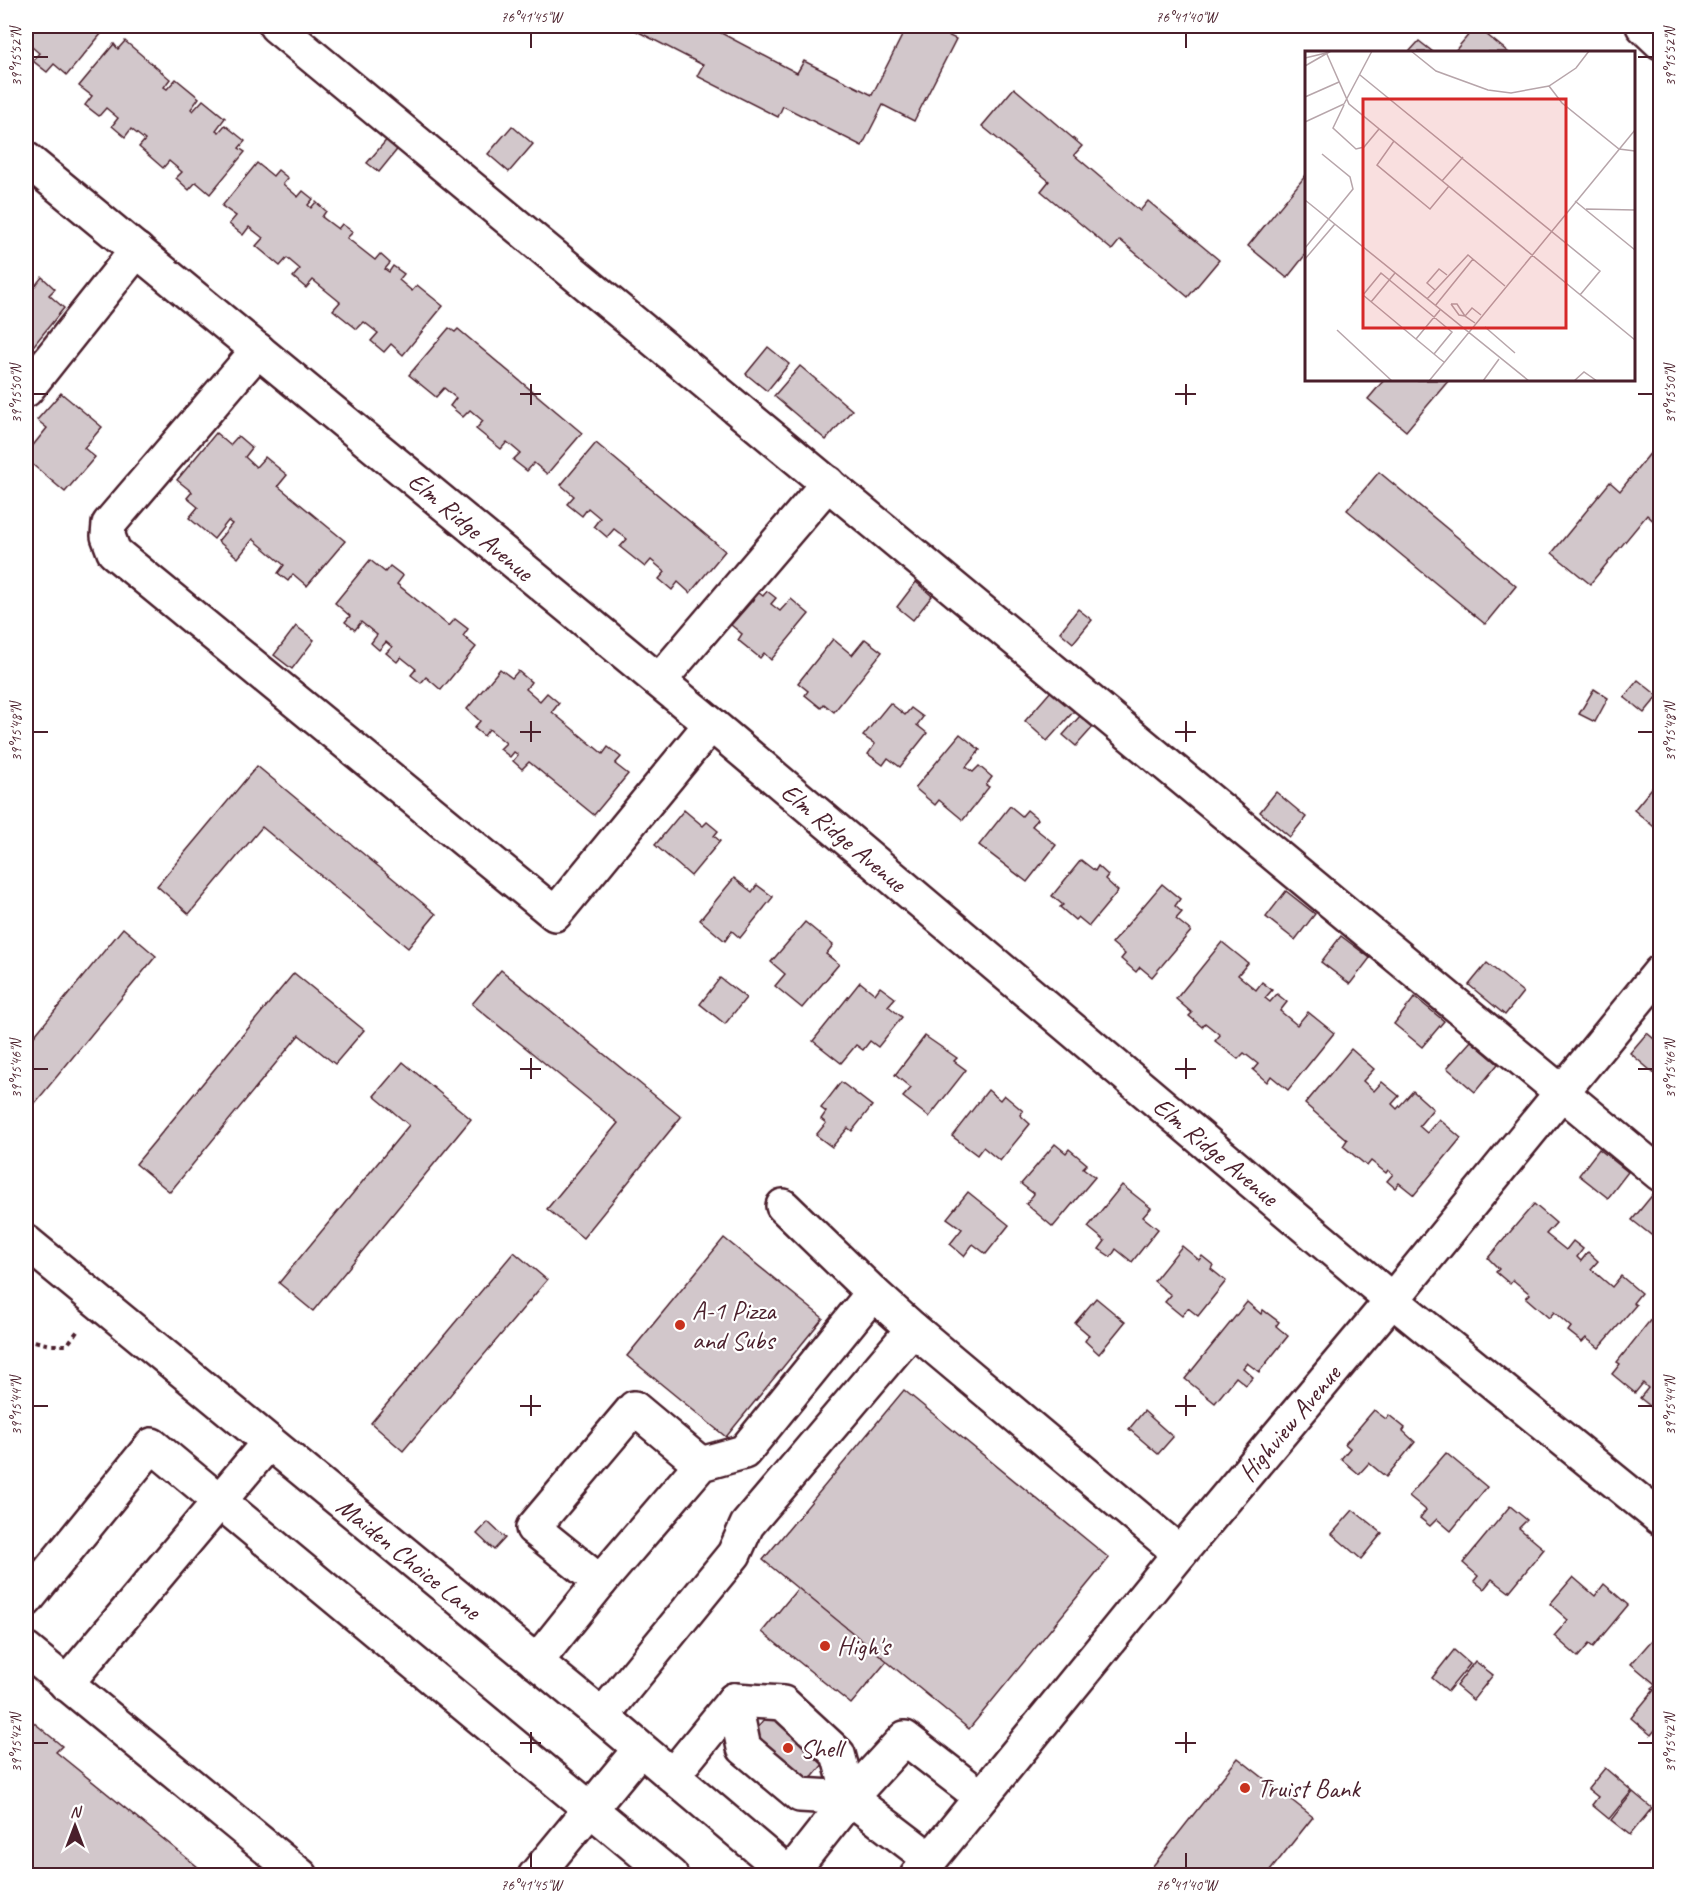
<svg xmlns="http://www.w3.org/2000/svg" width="1686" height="1901" font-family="Caveat,sans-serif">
<rect width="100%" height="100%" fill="#fff"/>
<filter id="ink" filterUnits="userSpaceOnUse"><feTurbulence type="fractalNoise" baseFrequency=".0167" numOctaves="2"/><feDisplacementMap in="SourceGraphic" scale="12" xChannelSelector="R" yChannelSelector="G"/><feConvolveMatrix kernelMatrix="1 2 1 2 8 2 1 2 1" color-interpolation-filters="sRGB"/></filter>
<g filter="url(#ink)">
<g fill="#d2c7cb" stroke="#4a1f2b" stroke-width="1.5">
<path d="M26 26H91L101 34 67 75 54 64 47 72 33 61 39 53 26 42Z"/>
<path d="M627 26H725L721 33 797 73 804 61 872 95 907 26H929L956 39 914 121 883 105 862 146 783 106 778 117 697 76 703 65Z"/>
<path d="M1476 26 1508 52H1454Z"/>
<path d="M125 41 170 79 164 87 167 89 176 79 199 98 191 109 193 111 203 100 225 118 216 130 219 132 225 125 245 141 239 148 245 152 210 194 196 182 189 190 176 178 182 172 169 161 163 168 139 147 145 140 131 129 125 137 112 126 118 118 106 108 99 116 85 105 92 96 79 86 114 44 118 49Z"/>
<path d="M1419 41 1433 52H1409Z"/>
<path d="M1014 88 1082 146 1074 155 1140 211 1148 201 1219 260 1188 297 1120 240 1112 250 1041 191 1049 181 982 126Z"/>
<path d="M512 126 533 144 509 172 488 154Z"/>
<path d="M389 137 400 146 379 172 367 163Z"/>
<path d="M257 163 273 176 278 170 288 178 283 184 298 197 303 191 313 199 308 205 311 208 316 202 326 211 322 217 338 229 342 224 353 232 347 238 375 260 380 254 390 263 385 269 389 272 393 266 404 274 399 280 412 291 417 285 443 306 403 355 391 344 384 352 371 341 378 333 364 322 357 329 333 310 340 302 313 280 306 288 293 277 300 269 287 258 280 266 256 246 263 238 249 227 243 235 229 224 236 216 222 206Z"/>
<path d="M1306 175V254L1287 278 1248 246Z"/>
<path d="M42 277 55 289 49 295 64 308 30 350 26 347V278L35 286Z"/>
<path d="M449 328 455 332 458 329 582 433 547 474 534 463 527 471 513 460 520 453 507 442 501 449 476 429 483 421 470 410 463 417 450 406 456 398 444 388 436 397 409 375Z"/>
<path d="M768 347 789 364 767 391 746 374Z"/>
<path d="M800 366 852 410 826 440 774 396Z"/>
<path d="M1384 380H1449L1406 431 1368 399Z"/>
<path d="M61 393 102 427 84 448 95 457 65 492 26 459V454L47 428 37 420Z"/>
<path d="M216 433 230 445 238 436 252 448 245 457 256 467 265 457 287 475 278 486 345 541 307 586 293 574 288 581 278 573 284 565 253 539 238 558 218 541 232 524 228 521 214 539 189 518 198 507 187 498 192 492 177 480Z"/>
<path d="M1660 441V519L1657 524 1647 515 1590 584 1552 553 1610 482 1620 491Z"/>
<path d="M596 443 725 551 690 593 678 582 672 590 659 579 665 572 651 560 645 567 620 547 627 539 614 529 607 537 594 526 600 518 588 508 582 516 567 504 574 496 561 485Z"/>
<path d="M1379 472 1516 586 1485 624 1347 510Z"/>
<path d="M370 560 385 572 390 566 403 576 397 584 449 626 455 619 468 629 463 636 476 647 441 690 426 677 421 683 411 675 416 669 401 657 397 662 386 653 392 647 386 642 379 650 371 643 377 635 361 622 355 630 345 622 350 616 335 603Z"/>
<path d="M916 582 932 596 913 620 897 607Z"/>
<path d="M767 591 776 598 771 604 780 611 791 599 809 614 771 660 764 653 760 658 738 640 742 634 731 625 759 593 763 596Z"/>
<path d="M1078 609 1092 620 1073 643 1060 632Z"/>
<path d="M296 626 314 640 292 669 274 655Z"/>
<path d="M833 639 852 655 865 639 882 652 834 712 824 704 821 708 805 695 808 691 798 683Z"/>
<path d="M500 669 512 678 518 671 531 682 526 689 540 701 547 693 559 703 552 712 603 754 608 747 621 757 615 764 628 774 594 815 529 762 522 769 513 761 518 755 514 752 510 757 500 749 506 743 489 729 484 736 474 728 480 721 467 709Z"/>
<path d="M1638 680 1658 696 1644 713 1624 697Z"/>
<path d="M1594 689 1608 698 1595 722 1579 714Z"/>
<path d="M1051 691 1074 711 1047 741 1025 721Z"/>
<path d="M890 703 905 715 911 708 923 717 917 725 927 733 900 767 888 758 883 765 868 754 875 744 863 736Z"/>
<path d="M1080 716 1093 727 1076 746 1063 735Z"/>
<path d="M960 734 980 750 966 767 973 772 979 766 992 777 986 785 989 787 963 820 939 800 935 805 915 788Z"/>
<path d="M257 766 436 914 408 948 262 827 189 914 157 886Z"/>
<path d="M1660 778V832L1634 810Z"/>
<path d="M1276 792 1306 817 1290 837 1260 812Z"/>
<path d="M1010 806 1022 816 1027 810 1038 819 1032 826 1056 845 1027 882 979 845Z"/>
<path d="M684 810 703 826 707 822 718 831 714 836 720 841 691 876 655 845Z"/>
<path d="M1081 860 1095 871 1098 866 1108 875 1105 879 1118 891 1089 926 1078 917 1075 920 1060 907 1063 905 1052 896Z"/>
<path d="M734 878 752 892 757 885 773 897 740 938 732 931 725 941 700 920Z"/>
<path d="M1162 884 1180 899 1175 906 1182 912 1176 919 1191 931 1152 977 1140 967 1136 972 1121 959 1125 954 1112 943Z"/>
<path d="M1286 891 1315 914 1295 940 1266 917Z"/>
<path d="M805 922 833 945 826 954 839 964 802 1008 775 986 785 974 771 962Z"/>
<path d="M123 928 156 956 26 1114V1046Z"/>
<path d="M1341 936 1370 958 1350 984 1321 962Z"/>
<path d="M1222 942 1248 963 1238 975 1256 990 1262 982 1272 990 1265 998 1270 1002 1277 994 1287 1002 1280 1011 1297 1025 1308 1012 1334 1033 1288 1090 1271 1076 1267 1082 1253 1070 1258 1064 1244 1053 1238 1059 1215 1041 1220 1035 1205 1023 1202 1027 1189 1016 1192 1013 1176 999Z"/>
<path d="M1487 963 1523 992 1505 1015 1469 985Z"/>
<path d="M501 970 681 1117 583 1238 547 1209 618 1123 472 1004Z"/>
<path d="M294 973 364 1030 335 1064 299 1035 170 1192 136 1164Z"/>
<path d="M720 978 746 998 725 1024 700 1004Z"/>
<path d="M860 982 875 994 880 987 895 998 888 1006 902 1017 878 1047 870 1041 863 1050 856 1045 841 1063 813 1041Z"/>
<path d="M1415 997 1444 1021 1422 1047 1394 1024Z"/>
<path d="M1647 1033 1660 1044V1072L1657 1076 1630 1053Z"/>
<path d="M925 1036 957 1058 954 1061 966 1070 929 1117 903 1097 911 1088 895 1075Z"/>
<path d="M1471 1041 1498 1064 1475 1092 1447 1068Z"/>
<path d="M1351 1049 1374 1069 1363 1081 1374 1091 1382 1082 1399 1096 1392 1104 1397 1109 1413 1091 1433 1109 1419 1126 1427 1133 1439 1119 1461 1138 1414 1195 1399 1183 1395 1188 1387 1181 1393 1174 1388 1170 1386 1173 1371 1161 1367 1166 1343 1146 1347 1140 1305 1104Z"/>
<path d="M403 1062 471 1119 313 1311 279 1283 409 1125 374 1096Z"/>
<path d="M841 1082 872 1106 852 1131 848 1128 832 1147 816 1135 826 1123 821 1119 826 1112 821 1108Z"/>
<path d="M988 1090 1000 1100 1004 1095 1023 1111 1020 1115 1030 1124 1000 1161 983 1147 977 1155 952 1136Z"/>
<path d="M1055 1144 1066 1153 1069 1149 1087 1164 1083 1168 1095 1177 1053 1227 1026 1204 1034 1194 1021 1184Z"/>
<path d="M1599 1149 1628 1172 1608 1198 1579 1175Z"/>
<path d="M1122 1185 1151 1208 1143 1217 1158 1229 1132 1262 1116 1249 1111 1257 1099 1249 1105 1241 1088 1227Z"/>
<path d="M968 1192 1009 1225 986 1254 973 1244 964 1256 950 1244 962 1229 947 1218Z"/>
<path d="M1654 1193 1660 1198V1242L1632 1220Z"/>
<path d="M1534 1204 1556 1223 1546 1234 1566 1250 1573 1241 1583 1249 1577 1257 1581 1261 1588 1252 1598 1261 1591 1269 1612 1287 1621 1276 1641 1293 1633 1303 1636 1305 1599 1348 1586 1338 1582 1342 1568 1331 1571 1327 1554 1312 1549 1318 1526 1298 1530 1294 1513 1280 1510 1284 1496 1272 1499 1269 1488 1258Z"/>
<path d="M724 1238 823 1318 726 1437 627 1356Z"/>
<path d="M1182 1246 1199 1260 1202 1256 1213 1265 1211 1269 1226 1281 1198 1316 1188 1308 1182 1316 1165 1302 1171 1295 1154 1281Z"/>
<path d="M514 1252 547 1280 403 1451 371 1423Z"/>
<path d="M1096 1298 1125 1322 1099 1354 1085 1341 1089 1335 1075 1323Z"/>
<path d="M1247 1302 1261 1314 1263 1310 1279 1322 1276 1326 1288 1336 1259 1372 1247 1363 1243 1368 1253 1377 1246 1385 1236 1377 1215 1403 1185 1379Z"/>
<path d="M1652 1318 1660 1324V1414L1640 1398 1648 1388 1643 1383 1635 1393 1612 1374 1620 1364 1617 1362Z"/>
<path d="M904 1390 1109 1558 969 1729 763 1560Z"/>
<path d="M1374 1410 1386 1419 1389 1415 1405 1428 1403 1431 1415 1442 1386 1477 1369 1463 1359 1474 1341 1459 1350 1448 1345 1444Z"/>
<path d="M1144 1411 1173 1437 1158 1454 1129 1429Z"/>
<path d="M1446 1453 1487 1487 1451 1531 1437 1519 1430 1526 1420 1518 1426 1510 1409 1496Z"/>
<path d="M1510 1506 1527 1520 1519 1528 1544 1549 1509 1592 1492 1579 1484 1589 1474 1581 1478 1576 1463 1563Z"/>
<path d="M1353 1510 1382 1533 1361 1559 1332 1534Z"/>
<path d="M488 1522 505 1538 494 1550 477 1534Z"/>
<path d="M1573 1577 1595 1596 1604 1584 1628 1605 1593 1647 1589 1644 1578 1657 1554 1636 1568 1620 1550 1604Z"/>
<path d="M798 1588 887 1661 851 1704 762 1632Z"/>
<path d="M1659 1632 1660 1633V1724L1651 1735 1631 1718 1654 1690 1652 1689 1655 1684 1631 1664Z"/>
<path d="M1454 1650 1470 1664 1448 1691 1432 1678Z"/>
<path d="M1475 1661 1493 1675 1473 1700 1456 1686Z"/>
<path d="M772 1710 829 1757 805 1786 748 1740Z"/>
<path d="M26 1716 62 1746 56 1752 209 1876H26Z"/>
<path d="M1238 1758 1313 1817 1266 1876H1145Z"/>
<path d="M1605 1768 1632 1791 1609 1819 1592 1805 1598 1797 1588 1789Z"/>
<path d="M1633 1792 1652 1808 1630 1835 1611 1820Z"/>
</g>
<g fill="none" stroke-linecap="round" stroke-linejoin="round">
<g stroke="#4a1f2b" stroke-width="38">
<g id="minor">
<path d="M276 26 1660 1174"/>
<path d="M1643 26 1660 42"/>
<path d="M26 159 711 724 1392 1300 1660 1518"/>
<path d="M258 350 109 524 108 536 114 552 555 914 711 724"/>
<path d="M26 390 137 250"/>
<path d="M659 681 828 483"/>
<path d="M783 1206 873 1293"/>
<path d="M26 1242 602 1716 791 1876"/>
<path d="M600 1582 533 1528 634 1408 701 1464"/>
<path d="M26 1600 152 1445 671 1876"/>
<path d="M26 1650 301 1876"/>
<path d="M536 1662 600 1582 701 1464 744 1452 873 1293 913 1329 1180 1553"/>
<path d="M66 1684 269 1442"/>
<path d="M734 1700 744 1748 800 1795 850 1798"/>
<path d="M734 1700 783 1703 838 1754 850 1798"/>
<path d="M602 1716 734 1554 747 1525 913 1329"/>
<path d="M673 1775 734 1700"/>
<path d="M930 1859 850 1798 905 1738 981 1797"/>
<path d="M790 1874 850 1798"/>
<path d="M535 1876 640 1749"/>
<path d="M917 1876 1180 1553 1392 1300 1660 972"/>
</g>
</g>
<path stroke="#4a1f2b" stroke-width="4" stroke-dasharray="4.5 4.5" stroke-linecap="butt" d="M26 1339 50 1345H67L79 1329"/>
<use href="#minor" stroke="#fff" stroke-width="33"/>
</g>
</g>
<path fill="none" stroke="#4a1f2b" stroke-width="2" d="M531 33V48M1186 33V48M33 57H48M1638 57H1653M531 384V405M1186 384V405M33 394H48M520 394H541M1175 394H1196M1638 394H1653M531 721V742M1186 721V742M33 732H48M520 732H541M1175 732H1196M1638 732H1653M531 1058V1079M1186 1058V1079M33 1069H48M520 1069H541M1175 1069H1196M1638 1069H1653M531 1395V1416M1186 1395V1416M33 1406H48M520 1406H541M1175 1406H1196M1638 1406H1653M531 1732V1753M1186 1732V1753M33 1743H48M520 1743H541M1175 1743H1196M1638 1743H1653M531 1853V1868M1186 1853V1868"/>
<g fill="#c8321e" stroke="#fff" stroke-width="2">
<circle cx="680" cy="1325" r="6"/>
<circle cx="825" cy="1646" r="6"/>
<circle cx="788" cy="1748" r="6"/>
<circle cx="1245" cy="1788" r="6"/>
</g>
<g text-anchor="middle" stroke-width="4.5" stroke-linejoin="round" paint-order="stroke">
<g font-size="26" fill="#4a1f2b" stroke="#fff">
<text transform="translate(471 526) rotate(40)" y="9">Elm Ridge Avenue</text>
<text transform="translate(844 837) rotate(40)" y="9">Elm Ridge Avenue</text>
<text transform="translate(1216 1151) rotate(40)" y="9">Elm Ridge Avenue</text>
<text transform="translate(1289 1423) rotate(-50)" y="9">Highview Avenue</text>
<text transform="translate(409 1558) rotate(39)" y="9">Maiden Choice Lane</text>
</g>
<g font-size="26" fill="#4a1f2b" stroke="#fff" text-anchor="start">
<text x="692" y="1319">A-1 Pizza<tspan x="692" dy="30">and Subs</tspan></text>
<text x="837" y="1655">High's</text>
<text x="800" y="1757">Shell</text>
<text x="1257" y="1797">Truist Bank</text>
</g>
</g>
<g transform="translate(1305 51)">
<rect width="330" height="330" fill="#fff"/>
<path fill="none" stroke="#b7a5aa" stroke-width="1.5" d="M106 0 131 20 183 39 206 42 244 35 271 17 284 0M21 1 44 53 330 289M0 7 21 2M0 15 26 0M55 24 295 220 275 244M244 35 257 52 314 98 330 100M0 46 34 31M39 54 28 77 51 98 59 96 74 78M0 71 39 53 67 0M89 90 72 114 125 158 144 135M137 130 158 106M0 149 224 330M270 150 330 199M281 158 330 159M0 197 48 138 45 126 17 103M0 208 30 173M130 239 122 232 134 218 142 224M122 248 163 204 200 235M66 251 90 222M146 253 154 264 160 265M146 253H152L160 265M130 255 168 208M170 272 160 265 167 257 176 264M180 276 210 302M32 279 87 330M111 288 135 259M129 303 147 281 76 222 58 244 135 308 139 311M124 330 330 79M178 330 194 308M269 330 279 321 292 330"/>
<path fill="#d62828" fill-opacity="0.15" stroke="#d62828" stroke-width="3" d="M58 48H261V277H58Z"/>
<rect width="330" height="330" fill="none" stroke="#4a1f2b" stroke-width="3"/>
</g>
<rect width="1686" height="1901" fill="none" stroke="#fff" stroke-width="66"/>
<g transform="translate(75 1826)" stroke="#ffffff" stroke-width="4.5" paint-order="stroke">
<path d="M0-4.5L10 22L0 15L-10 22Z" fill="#4a1f2b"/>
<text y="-9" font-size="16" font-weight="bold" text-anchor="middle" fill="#4a1f2b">N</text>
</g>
<rect x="33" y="33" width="1620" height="1835" fill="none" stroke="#4a1f2b" stroke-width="2"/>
<g font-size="15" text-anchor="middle" fill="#4a1f2b">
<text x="531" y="22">76°41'45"W</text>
<text x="1186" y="22">76°41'40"W</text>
<text transform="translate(16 57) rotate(-90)" y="5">39°15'52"N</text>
<text transform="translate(1670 57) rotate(-90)" y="5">39°15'52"N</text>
<text transform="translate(16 394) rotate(-90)" y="5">39°15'50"N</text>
<text transform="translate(1670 394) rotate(-90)" y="5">39°15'50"N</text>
<text transform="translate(16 732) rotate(-90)" y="5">39°15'48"N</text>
<text transform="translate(1670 732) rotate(-90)" y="5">39°15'48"N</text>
<text transform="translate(16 1069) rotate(-90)" y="5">39°15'46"N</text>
<text transform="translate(1670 1069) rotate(-90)" y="5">39°15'46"N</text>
<text transform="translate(16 1406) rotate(-90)" y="5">39°15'44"N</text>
<text transform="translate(1670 1406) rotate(-90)" y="5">39°15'44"N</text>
<text transform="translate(16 1743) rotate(-90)" y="5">39°15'42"N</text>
<text transform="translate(1670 1743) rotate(-90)" y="5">39°15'42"N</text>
<text x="531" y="1890">76°41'45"W</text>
<text x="1186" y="1890">76°41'40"W</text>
</g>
</svg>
